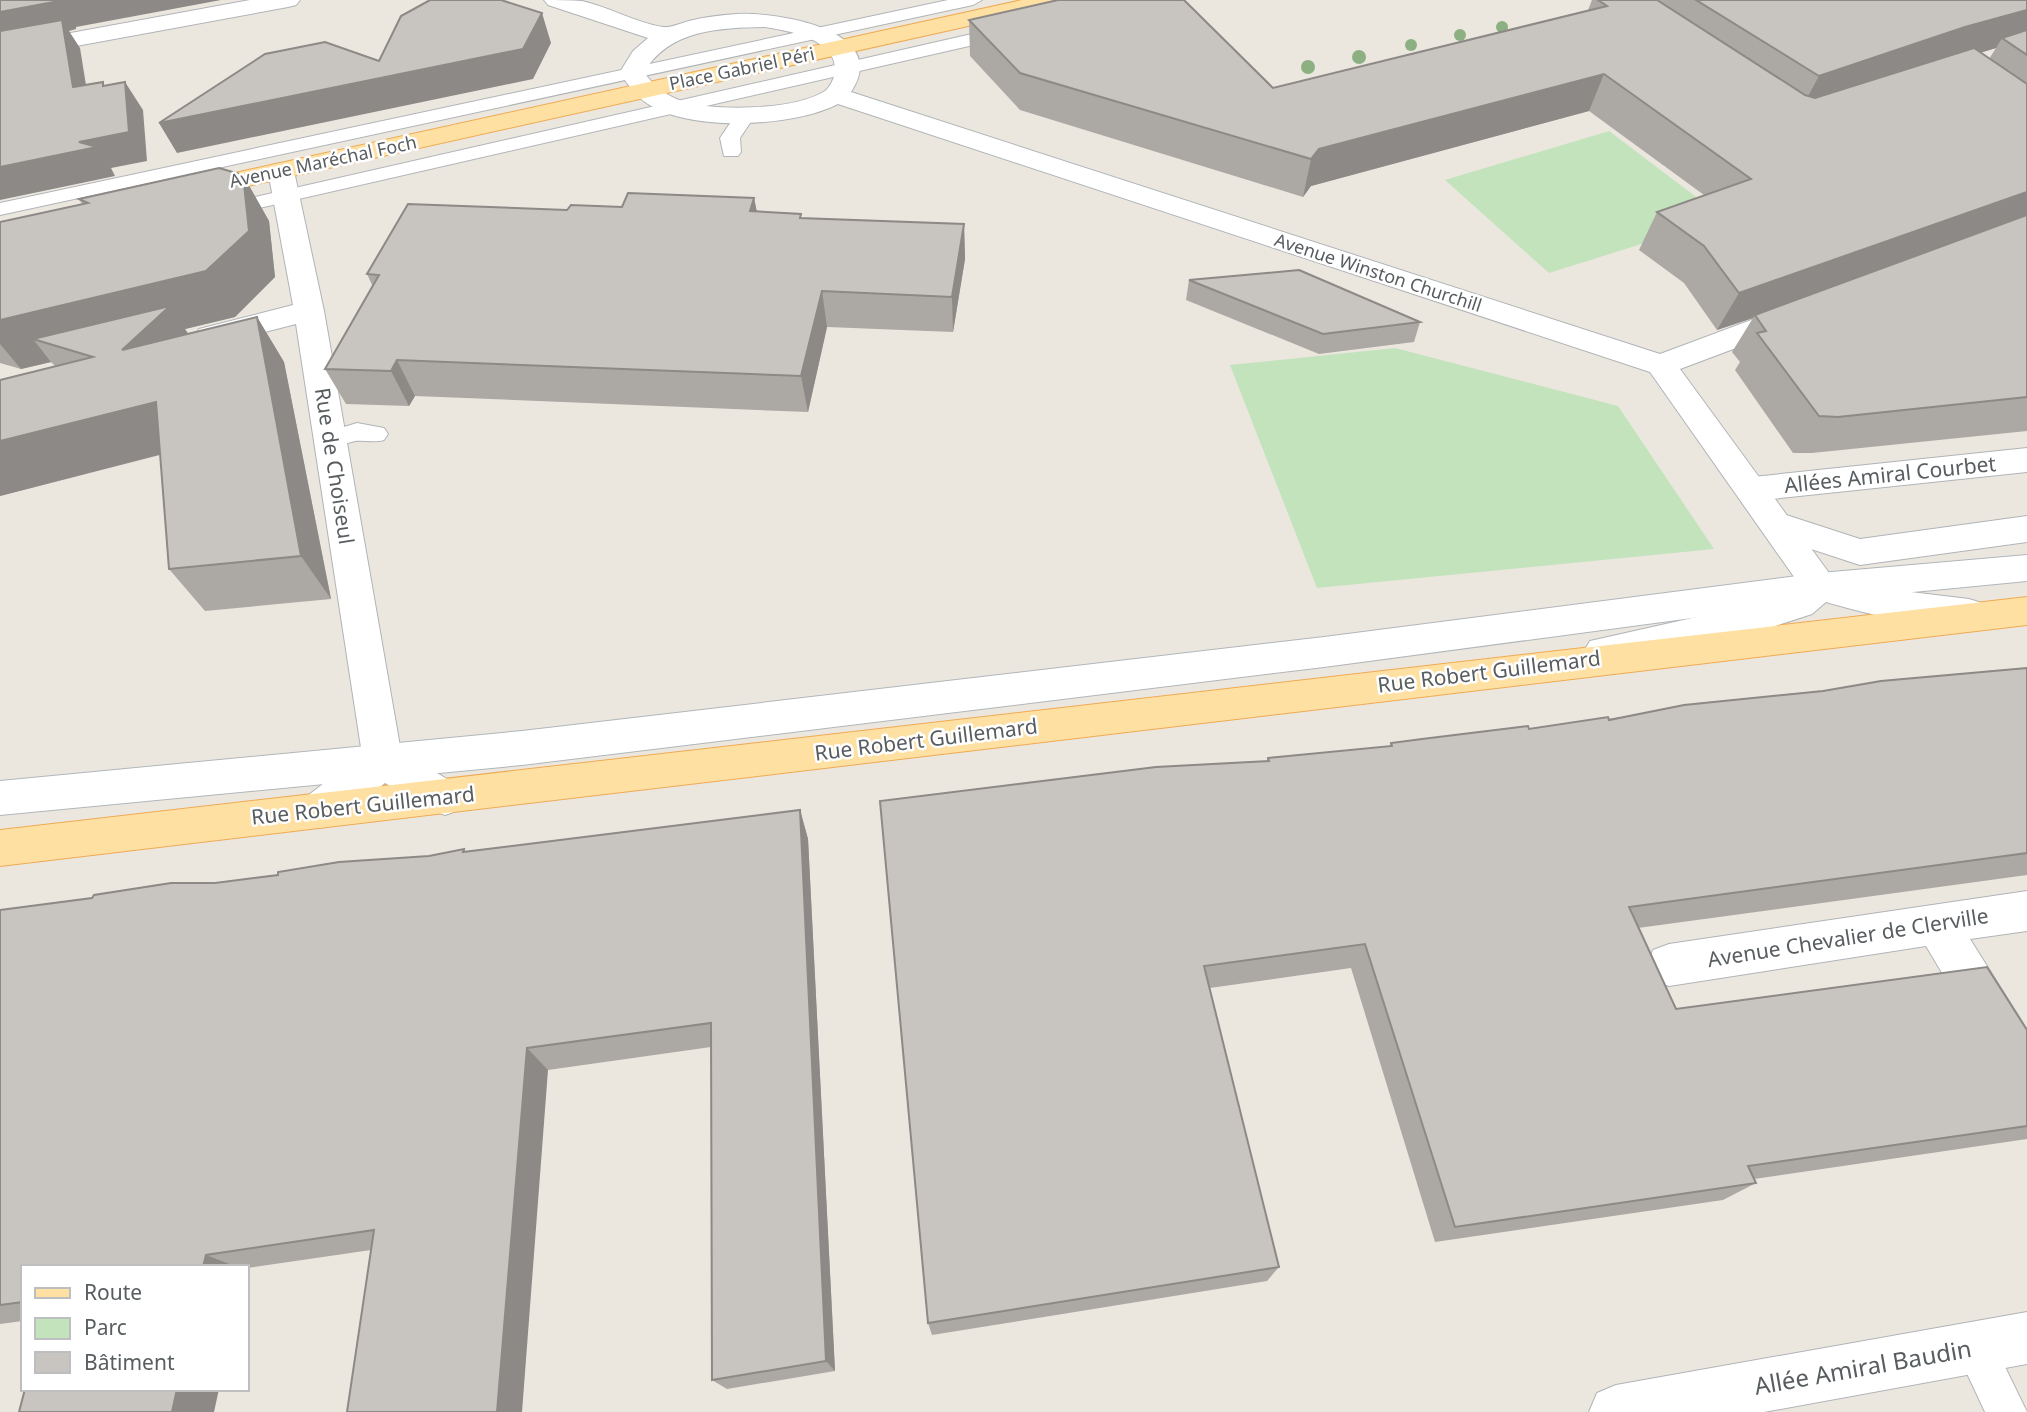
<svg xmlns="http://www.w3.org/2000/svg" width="2027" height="1412" font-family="'Noto Sans',sans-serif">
<rect width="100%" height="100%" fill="#ebe7df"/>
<g fill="#c2e3bb">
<path d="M1609 131 1724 218 1549 273 1445 180Z"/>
<path d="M1395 348 1618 406 1714 549 1317 588 1230 365Z"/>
</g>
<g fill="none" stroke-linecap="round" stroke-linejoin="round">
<g stroke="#b0b4b7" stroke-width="2">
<g id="service">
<path d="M948 0H982L973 5 0 215V203Z"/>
<path d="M1007 26 1016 32 1013 36 220 217 212 216 209 211 212 206 220 205Z"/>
<path d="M746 108 753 110 756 114 740 138 741 152 738 156H724L720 138 739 110Z"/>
<path d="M357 423 384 428 388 434 384 440C374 443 365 440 355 441 342 444 334 450 321 446L317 440 321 434Z"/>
<path d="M1975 1328 1989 1334 2027 1412H1985L1955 1348 1961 1334Z"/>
</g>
</g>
<g stroke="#b0b4b7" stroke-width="2">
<g id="minor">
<path d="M250 0H300L296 5 288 7 0 60V46Z"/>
<path d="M281 163 290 165 294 171 324 311 401 752 459 786 465 798 459 810 445 815 431 810 385 783 334 823 320 828 306 823 300 810 306 797 362 754 296 324 210 346 199 343 195 336 199 329 293 305 268 171 272 165Z"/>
<path d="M2027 448V472L1753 501 1741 498 1736 489 1741 480 1753 477Z"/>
<path d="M1780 513 1860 539 2027 516V542L1860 565 1768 535 1763 526 1768 517Z"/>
<path d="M2027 891V931L1970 939 2027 1030V1095L2011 1088 1926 946 1669 986 1653 980 1647 965 1653 950 1669 944Z"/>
</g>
</g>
<g stroke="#b0b4b7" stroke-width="2">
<g id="tertiary">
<path d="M544 0C556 0 570 0 582 1 609 7 636 23 663 27 671 28 681 23 689 21 705 17 721 15 737 14 775 12 893 29 851 92L1660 354 1781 309 1792 306 1803 309 1807 316 1803 323 1680 369 1832 577 1894 590 1969 599 1982 603 1987 613 1982 623C1945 635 1864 613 1826 602L1812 614 1760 631 1603 666 1590 661 1584 651 1590 641 1759 603 1786 594 1799 584 1650 372 838 104C793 127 697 131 653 107 638 99 628 86 620 72L633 51 648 38 548 5ZM765 27C789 31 838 39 835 72 834 79 830 87 825 91 796 110 714 112 682 101 667 96 653 86 644 72 670 29 720 28 765 27Z"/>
<path d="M2027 1312V1364L1764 1412H1589L1597 1393 1616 1385Z"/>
</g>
</g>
<g stroke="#b1b6ba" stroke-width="2">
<path id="secondary" d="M2027 555V581L1820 601 1324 667 522 765 0 815V781L522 731 1324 637 1820 573Z"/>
</g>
<g stroke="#efaa54" stroke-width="2">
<g id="primary">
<path d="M1022 0H1066L1062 5 1054 7 194 198 184 196 180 190 184 184 194 182Z"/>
<path d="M2027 597V625L0 866V830Z"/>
</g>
</g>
<use href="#service" fill="#fff" fill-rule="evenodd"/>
<use href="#minor" fill="#fff" fill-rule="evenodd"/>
<use href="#tertiary" fill="#fff" fill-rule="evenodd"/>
<use href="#secondary" fill="#fff" fill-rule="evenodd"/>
<use href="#primary" fill="#fee0a2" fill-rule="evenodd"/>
</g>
<g fill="#8cb082">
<circle cx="1502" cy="27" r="6"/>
<circle cx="1460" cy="35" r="6"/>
<circle cx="1411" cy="45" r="6"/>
<circle cx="1359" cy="57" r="7"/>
<circle cx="1308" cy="67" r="7"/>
</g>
<g fill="#aca9a4" fill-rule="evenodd">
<path d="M1592 0H2027V431L1812 453H1793L1735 370 1740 362 1732 352 1753 318 1717 330 1684 283 1639 250 1657 212 1704 195 1589 111 1311 186 1303 197 1020 110 970 56 969 20 1273 88 1588 10ZM1996 48 1989 59 1980 53Z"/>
<path d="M243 175 269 221 275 277 235 317 185 329 188 334 257 317 284 362 331 599 205 611 169 569 160 455 0 496V380L55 366 51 362 21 369 0 363V222L82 204 79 199Z"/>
<path d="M754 198 757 212 801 214V218L964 224 965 259 953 332 827 327 808 412 415 396 409 406 346 404 325 369 373 287 367 274 567 210 622 207Z"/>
<path d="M1189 280 1420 322 1414 342 1319 354 1186 300Z"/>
<path d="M2027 668V875L1638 928 1676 1009 2027 1030V1139L1754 1179 1756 1183 1723 1200 1435 1242 1351 968 1210 988 1279 1267 1267 1281 932 1335 928 1323 1268 758 1389 747 1391 743 1529 729 1823 691Z"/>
<path d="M800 810 808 839 835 1371 727 1389 712 1380 711 1047 548 1070 371 1250 247 1268V1267H23V1321L0 1324V910L429 856 464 849 466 852Z"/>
</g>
<g fill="#8c8986">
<path d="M59 0H221L76 27V29L69 31 80 48 91 116 0 44V12Z"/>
<path d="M2027 10V39L2002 38 1996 48 1942 64 1799 113 1819 76 1965 27Z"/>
<path d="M542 13 551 43 533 79 177 153 159 123 523 49Z"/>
<path d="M1604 74 1589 111 1311 186 1303 197 1311 159 1319 149Z"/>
<path d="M125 82 143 110 147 161 111 168 115 176 0 200V167L79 142Z"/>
<path d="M243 175 269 221 275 277 235 317 185 329 200 351 122 350 33 339 51 362 21 369 0 344V320Z"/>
<path d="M2027 192V219L1755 315 1753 318 1717 330 1739 293Z"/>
<path d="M754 198 761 233 750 211Z"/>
<path d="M964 224 965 259 953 332 952 297Z"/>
<path d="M822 291 827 327 808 412 801 376Z"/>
<path d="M257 317 284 362 331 599 301 556Z"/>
<path d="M397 360 415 396 409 406 391 371Z"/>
<path d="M156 402 189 447 0 496V441Z"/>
<path d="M800 810 808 839 835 1371 826 1361Z"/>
<path d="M527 1048 548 1070 522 1412H497Z"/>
<path d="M206 1255 237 1267H203Z"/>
<path d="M177 1389H219L214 1412H172Z"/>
</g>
<g fill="#c8c4bf" stroke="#8c8986" stroke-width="2">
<path d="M0 0H59V1L0 12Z"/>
<path d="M430 0H501L542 13 523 49 159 123 265 54 325 42 379 61 401 16Z"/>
<path d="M1058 0H1184L1273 88 1607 6 1598 0H1657L1805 95 1815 98 1974 48 2027 84V192L1739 293 1704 246 1657 212 1751 179 1604 74 1319 149 1311 159 1020 73 969 20Z"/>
<path d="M1696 0H2027V10L1965 27 1819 76Z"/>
<path d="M62 20 73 87 103 82V86L125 82 129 132 79 142 97 147 0 167V31Z"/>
<path d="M2027 30V55L2002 38Z"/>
<path d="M219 168 243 175 249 231 206 271 0 320V222L88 203 79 199Z"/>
<path d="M628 193 754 198 750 211 801 214 800 218 964 224 952 297 822 291 801 376 397 360 391 371 325 369 379 275 367 274 408 204 567 210 571 205 622 207Z"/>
<path d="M2027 215V397L1838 417 1819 416 1757 333 1766 331 1755 315Z"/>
<path d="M1299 270 1420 322 1323 334 1189 280Z"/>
<path d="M170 306 122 350 257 317 301 556 169 569 156 402 0 441V380L93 357 33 339Z"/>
<path d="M2027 668V853L1629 907 1676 1009 1987 967 2027 1030V1126L1748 1166 1756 1183 1455 1227 1365 944 1204 966 1279 1267 928 1323 880 801 1156 767 1269 761 1268 758 1392 746 1391 743 1422 739 1528 726 1529 729 1608 717 1609 720 1684 705 1823 691 1881 681Z"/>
<path d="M800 810 826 1361 712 1380 711 1023 527 1048 497 1412H347L374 1230 206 1255 203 1267H23V1302L0 1305V910L92 898 94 895 171 883H215L278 875V872L339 862 429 856 464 849 463 852Z"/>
<path d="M25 1389H177L172 1412H19Z"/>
</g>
<g text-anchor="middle" stroke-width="5" stroke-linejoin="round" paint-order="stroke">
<g font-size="18" fill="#585d60" stroke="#fff">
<text transform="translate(742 69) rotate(-12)" y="6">Place Gabriel Péri</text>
<text transform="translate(323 162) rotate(-12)" y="6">Avenue Maréchal Foch</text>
<text transform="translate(1378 273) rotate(18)" y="6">Avenue Winston Churchill</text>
</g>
<g font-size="21" fill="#585d60" stroke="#fff">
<text transform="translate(334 466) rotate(81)" y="7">Rue de Choiseul</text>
<text transform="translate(1890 475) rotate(-6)" y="7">Allées Amiral Courbet</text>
<text transform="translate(1489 672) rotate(-7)" y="7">Rue Robert Guillemard</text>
<text transform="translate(926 740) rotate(-7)" y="7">Rue Robert Guillemard</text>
<text transform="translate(363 806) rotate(-6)" y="7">Rue Robert Guillemard</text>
<text transform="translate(1848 938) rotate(-9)" y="7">Avenue Chevalier de Clerville</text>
</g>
<g font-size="24" fill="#585d60" stroke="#fff">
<text transform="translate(1863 1368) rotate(-10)" y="8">Allée Amiral Baudin</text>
</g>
</g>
<rect x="21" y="1265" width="228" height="126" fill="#ffffff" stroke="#bcbebf" stroke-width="2"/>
<rect x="35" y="1288" width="35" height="10" fill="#fee0a2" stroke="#bcbebf" stroke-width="2"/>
<text x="84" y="1300" font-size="21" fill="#585d60">Route</text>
<rect x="35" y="1318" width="35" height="21" fill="#c2e3bb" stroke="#bcbebf" stroke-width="2"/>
<text x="84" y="1335" font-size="21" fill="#585d60">Parc</text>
<rect x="35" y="1352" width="35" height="21" fill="#c8c4bf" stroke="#bcbebf" stroke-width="2"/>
<text x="84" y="1370" font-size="21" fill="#585d60">Bâtiment</text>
</svg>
